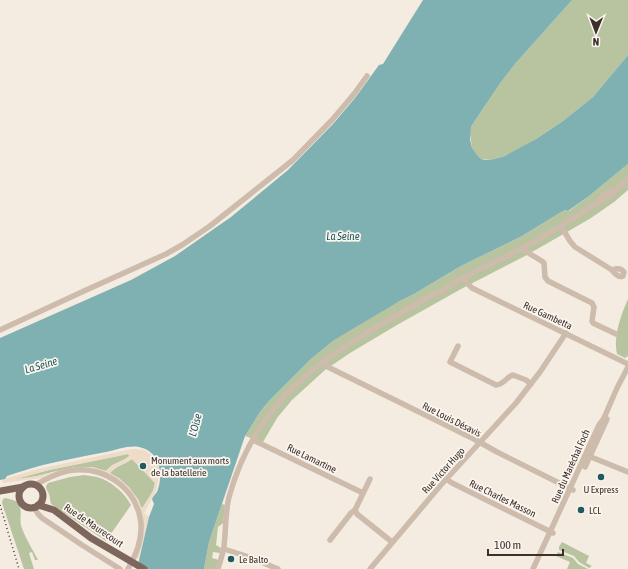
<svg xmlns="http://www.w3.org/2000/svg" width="628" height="569" font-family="'Asap Condensed',sans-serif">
<rect width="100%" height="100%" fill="#f4ebe1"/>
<g fill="#b8c4a0">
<path d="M572 0H628V55L593 97 563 121 536 139 514 152 505 156 497 158 490 160 481 159 474 152 472 148 470 133 471 127 474 122 501 82 515 64Z"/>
<path d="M628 164V190L614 202 591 218 560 236 525 256 461 289 397 325 350 353 325 370 292 400 277 418 263 442 245 436 260 412 269 401 311 359 333 341 349 330 400 301 414 294 461 266 522 236 563 211 567 210 569 211 589 196Z"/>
<path d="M628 299V356L625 358 617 354C613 336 621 315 628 299Z"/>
<path d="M128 454 130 456C121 462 113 463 106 471 81 464 70 468 45 474 35 477 23 478 12 480L49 470Z"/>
<path d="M132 459 155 483 153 491 143 507H141L138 499 110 473C116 466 125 464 132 459Z"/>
<path d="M84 475C88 476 93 476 97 477 111 481 124 492 131 505L106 541 51 504C50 501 50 497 49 494 47 489 44 488 48 483L70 477Z"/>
<path d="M6 498 16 501C24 510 19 515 21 525 23 534 33 550 38 560H35L32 552 29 553 34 569H24L2 503 3 499Z"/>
<path d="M222 504 225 505 223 523 218 527 216 545 221 548 220 553 213 552 212 558 219 560 215 569H204L209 542Z"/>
<path d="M562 542 589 556 586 563 592 566 589 568 579 562 574 556 559 550V547Z"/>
<path d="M558 552 573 558 578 564 588 569H567L570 562 556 556Z"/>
</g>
<path fill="#ecdcc8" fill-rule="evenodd" d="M132 449 144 450 150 454 156 461 159 468V476L156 491 144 513 149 517 139 558H136L143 525 125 486 84 469 42 481 41 478 3 483 2 481 4 479 38 469ZM128 454 129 456 122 461 112 465 106 471 93 467H74L44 475 16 479 49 470ZM132 459 155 483 153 491 143 507H141L138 499 129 487 119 478 110 473 113 469 116 467 126 463Z"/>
<path fill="#7fb0b2" d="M423 0H572L515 64 501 82 474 122 471 127 470 139 472 148 477 155 481 159 485 160H490L505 156 536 139 563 121 593 97 628 55V164L589 196 568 211 566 210 563 211 522 236 461 266 414 294 400 301 349 331 333 341 311 359 269 401 260 412 245 436 209 542 204 569H137L149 517 154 504 152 499C153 497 155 494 157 492 164 475 160 451 139 447 129 445 116 450 106 452 85 456 63 460 43 465 31 468 19 472 7 476L5 479 0 480V338L131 280 175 256 231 217 288 170 333 124 355 98 379 65 383 64Z"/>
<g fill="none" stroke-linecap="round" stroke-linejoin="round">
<g stroke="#cdbbac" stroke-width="5.5">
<path d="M597 203C601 196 608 190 616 190"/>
<path d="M561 226 570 241 575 247 612 270C615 274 619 278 623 276L624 272C621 268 617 268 612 270"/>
<path d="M523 248C528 255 538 257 544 263L545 277 548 281 592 303 594 307 592 321 593 323 616 334"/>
<path d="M464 277 468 284 472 288 628 364"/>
<path d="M454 282 523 248 561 226 597 203 607 198 612 195 616 190 628 179"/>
<path d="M0 330 84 291 166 254 182 245 210 226 293 160 332 120 354 94 367 76"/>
<path d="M458 346 450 362 496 385C505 384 506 377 513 375L526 380 531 384"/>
<path d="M323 361 328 367 336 371 474 439 497 452 573 490"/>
<path d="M253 440 363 493"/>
<path d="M586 455 628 472"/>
<path d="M585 467 607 419"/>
<path d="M370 479 355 510 357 514 392 542"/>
<path d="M446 479 452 483 553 533"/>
<path d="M35 485C48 478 61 471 75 470 104 468 131 485 139 513 140 517 141 521 141 525 142 540 135 557 128 569"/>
<path d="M34 507 38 514 42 518 82 545 120 569"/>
<path d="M330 540 351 513 355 510"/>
<path d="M224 549 249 557 278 569"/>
<path d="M218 569C220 561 223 554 224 546 226 530 225 513 229 497 250 421 296 376 362 336 383 323 404 311 425 299 436 293 447 290 456 282"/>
<path d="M370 569 440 486 516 403 540 372 566 333"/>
<path d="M533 569 599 425 604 418 617 388 628 367"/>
</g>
<g stroke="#7d675c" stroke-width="7">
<circle cx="31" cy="496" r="12"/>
<path d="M0 491 23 487"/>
<path d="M38 505 54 510 91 538 144 569"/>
</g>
<path stroke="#3b302b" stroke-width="1.5" stroke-dasharray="1 3" stroke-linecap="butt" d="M0 505 19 569"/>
</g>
<g fill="#1f5a5e" stroke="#fbf5ee" stroke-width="1.5">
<circle cx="143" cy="466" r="4"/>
<circle cx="601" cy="477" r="4"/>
<circle cx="581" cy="510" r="4"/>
<circle cx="231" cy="559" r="4"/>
</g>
<g text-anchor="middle" stroke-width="3.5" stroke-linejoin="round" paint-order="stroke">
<g font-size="10" fill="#3b302b" stroke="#fbf5ee">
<text transform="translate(548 315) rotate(25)" y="4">Rue Gambetta</text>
<text transform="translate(452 419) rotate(27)" y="4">Rue Louis Désavis</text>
<text transform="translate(312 458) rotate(26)" y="4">Rue Lamartine</text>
<text transform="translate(570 466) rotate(-66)" y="4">Rue du Maréchal Foch</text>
<text transform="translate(443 470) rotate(-48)" y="4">Rue Victor Hugo</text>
<text transform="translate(503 498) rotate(26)" y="4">Rue Charles Masson</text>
<text transform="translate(94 525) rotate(34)" y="4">Rue de Maurecourt</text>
</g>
<g font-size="10" fill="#3b302b" stroke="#fbf5ee" text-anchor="start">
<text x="151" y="464">Monument aux morts<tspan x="151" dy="12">de la batellerie</tspan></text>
<text x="601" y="493" text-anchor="middle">U Express</text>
<text x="589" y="514">LCL</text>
<text x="239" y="563">Le Balto</text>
</g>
<g font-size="11" font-style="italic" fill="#1f5a5e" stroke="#fbf5ee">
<text x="343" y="240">La Seine</text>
<text transform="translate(41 365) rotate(-16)" y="4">La Seine</text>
<text transform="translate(195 425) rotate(-75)" y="4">L'Oise</text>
</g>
</g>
<g transform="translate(596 32) rotate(181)" stroke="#fbf5ee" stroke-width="3" paint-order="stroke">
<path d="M0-3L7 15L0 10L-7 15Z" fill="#3b302b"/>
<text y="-6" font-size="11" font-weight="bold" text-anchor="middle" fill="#3b302b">N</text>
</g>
<path d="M488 549v6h75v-6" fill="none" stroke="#3b302b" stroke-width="2"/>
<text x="494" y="549" font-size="12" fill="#3b302b" stroke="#fbf5ee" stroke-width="3" paint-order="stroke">100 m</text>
</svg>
